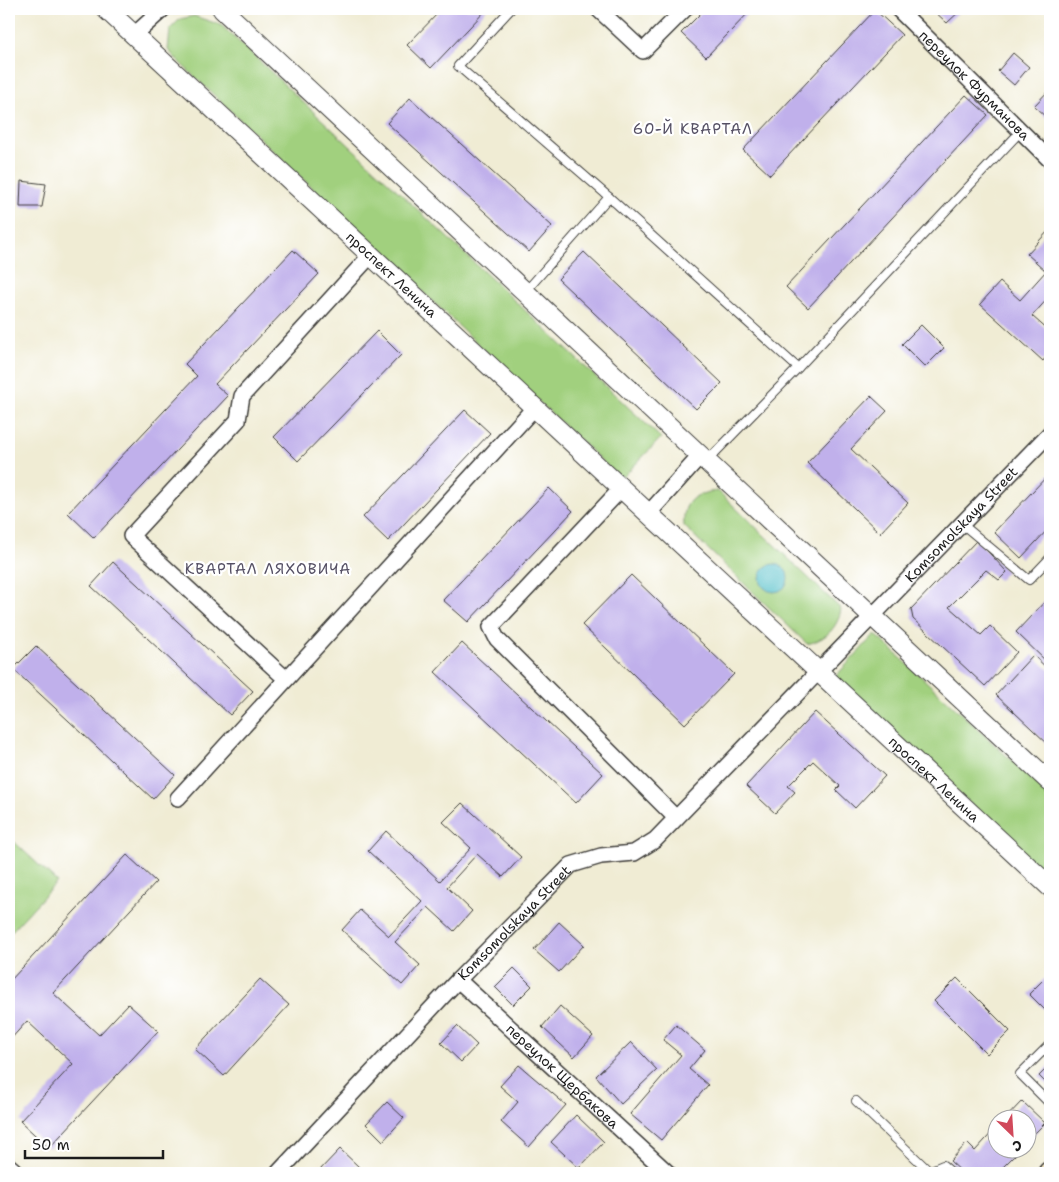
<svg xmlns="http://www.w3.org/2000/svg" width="1059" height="1182" font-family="'Shantell Sans',sans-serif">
<rect width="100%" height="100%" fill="#fff"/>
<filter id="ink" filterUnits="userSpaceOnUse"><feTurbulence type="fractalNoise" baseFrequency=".02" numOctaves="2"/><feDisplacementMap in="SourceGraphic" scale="10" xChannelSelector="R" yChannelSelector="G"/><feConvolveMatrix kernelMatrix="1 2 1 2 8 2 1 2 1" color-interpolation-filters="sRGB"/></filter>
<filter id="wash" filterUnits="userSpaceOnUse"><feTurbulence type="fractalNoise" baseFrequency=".0096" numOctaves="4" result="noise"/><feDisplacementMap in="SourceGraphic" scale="20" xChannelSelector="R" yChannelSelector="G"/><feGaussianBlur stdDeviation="1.12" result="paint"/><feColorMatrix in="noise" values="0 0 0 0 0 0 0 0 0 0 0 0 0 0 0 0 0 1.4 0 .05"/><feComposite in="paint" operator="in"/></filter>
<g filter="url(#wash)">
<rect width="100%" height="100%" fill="#f0ecd4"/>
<g fill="#a1d07e" stroke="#5e764d">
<path d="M194 16 221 25 661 438 621 479 180 63 168 50 170 29 180 19Z"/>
<path d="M718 491 841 609C838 628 825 640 807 644L684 526C682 501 694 493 718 491Z"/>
<path d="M875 634 1050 796V878L834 678Z"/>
<path d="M9 837 57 882 9 934Z"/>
</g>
<circle fill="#50bec8" stroke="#366d72" cx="774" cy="578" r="14"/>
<g id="blocks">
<g fill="#c0b0eb">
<path d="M442 9H487L431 68 407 45Z"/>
<path d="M705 9H752L706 57 681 33Z"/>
<path d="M932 9H962L947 23Z"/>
<path d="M875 10 902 35 770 175 743 150Z"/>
<path d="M1013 53 1029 67 1014 85 998 71Z"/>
<path d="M1050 89V119L1049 120 1034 106Z"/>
<path d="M966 95 988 115 808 308 786 287Z"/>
<path d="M410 98 552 226 529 252 387 123Z"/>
<path d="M21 181 46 184 42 207H20Z"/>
<path d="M1050 229V296L1032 316 1050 332V352L1043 361 980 304 1000 282 1020 300 1046 271 1027 254Z"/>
<path d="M293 250 319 274 215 384 228 396 94 538 68 513 197 376 185 364Z"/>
<path d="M584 252 722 383 696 409 558 279Z"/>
<path d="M921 325 944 348 925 367 902 344Z"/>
<path d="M377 331 401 355 298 461 274 437Z"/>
<path d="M871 396 887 411 851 449 908 503 880 533 807 463Z"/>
<path d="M465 410 490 433 388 541 363 517Z"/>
<path d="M1050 473V527L1021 558 994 532Z"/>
<path d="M549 488 573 511 468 622 443 600Z"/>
<path d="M977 540 1007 572 999 580 986 570 949 607 981 635 990 626 1017 652 985 686 913 619 911 609Z"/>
<path d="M113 562 253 691 230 715 91 586Z"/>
<path d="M631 575 734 674 685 724 582 625Z"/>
<path d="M1050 596V665L1016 632Z"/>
<path d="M462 643 603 774 576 803 435 672Z"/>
<path d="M36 646 175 775 153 799 13 669Z"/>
<path d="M1033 655 1050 671V746L996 695Z"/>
<path d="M815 712 885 776 855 808 836 790 840 786 813 761 788 786 795 792 775 813 746 786Z"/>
<path d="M462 803 521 857 503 877 477 854 447 887 472 911 454 931 428 907 395 942 420 965 402 985 342 930 360 910 389 936 422 901 368 851 386 831 440 881 471 848 443 822Z"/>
<path d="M127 855 156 882 53 993 99 1035 128 1004 158 1031 49 1148 20 1121 73 1064 27 1021 9 1041V982Z"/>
<path d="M559 922 584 945 559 972 534 950Z"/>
<path d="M514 968 532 986 513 1005 495 987Z"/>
<path d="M1050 973V1007L1046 1011 1029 994Z"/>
<path d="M957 978 1010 1031 987 1054 934 1001Z"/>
<path d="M260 979 289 1005 224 1076 195 1049Z"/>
<path d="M560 1006 593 1036 574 1057 542 1027Z"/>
<path d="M676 1025 705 1050 689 1069 708 1085 661 1140 630 1114 681 1055 663 1040Z"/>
<path d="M457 1026 477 1045 461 1062 441 1043Z"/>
<path d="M631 1042 657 1070 621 1104 596 1076Z"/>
<path d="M519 1065 566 1105 529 1147 501 1122 518 1102 500 1086Z"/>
<path d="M1050 1065V1087L1039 1076Z"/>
<path d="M1022 1101 1045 1123 1026 1142V1120H1004Z"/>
<path d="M387 1102 404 1118 383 1141 366 1124Z"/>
<path d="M576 1115 604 1142 579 1168 551 1142Z"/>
<path d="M996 1128V1150H1020L997 1173H963L950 1161 967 1143 975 1151Z"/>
<path d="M340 1149 359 1167 353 1173H317Z"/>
</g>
</g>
</g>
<g filter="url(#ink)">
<use href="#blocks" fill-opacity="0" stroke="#3c3b38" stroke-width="1"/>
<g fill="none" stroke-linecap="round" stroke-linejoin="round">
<g stroke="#3c3b38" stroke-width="10">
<g id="service">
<path d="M511 9 458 66 609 197"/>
<path d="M526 291 609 197 798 368"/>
<path d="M707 461 798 368 1021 131"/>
<path d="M962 524 1029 580 1050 558"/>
<path d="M1050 1044 1020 1074 1050 1104"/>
<path d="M856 1101 929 1171 943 1165 952 1173"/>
</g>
</g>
<g stroke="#3c3b38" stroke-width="18">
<g id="minor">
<path d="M598 9 643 51 685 9"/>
<path id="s1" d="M898 9 1050 160"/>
<path d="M133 36 163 9"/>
<path d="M621 489 491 627 497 639 676 818"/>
<path d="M648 514 700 456"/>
<path d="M286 679 131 536 238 420 242 396 370 256"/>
<path d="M178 798 534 408"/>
<path id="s2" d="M458 980 668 1173"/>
<path d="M9 1166 17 1173"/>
<path id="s3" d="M278 1173 458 980 571 865 601 856 634 853 655 840 1050 433"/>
</g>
</g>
<g stroke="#3c3b38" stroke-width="21">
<g id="tertiary">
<path id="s4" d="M106 9 1050 887"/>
<path d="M222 9C498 268 775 524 1050 782"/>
</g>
</g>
<g stroke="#3c3b38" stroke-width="24">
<path id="secondary" d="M1049 1173 1050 1172"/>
</g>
<use href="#service" stroke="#fff" stroke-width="8"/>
<use href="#minor" stroke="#fff" stroke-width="15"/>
<use href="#tertiary" stroke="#fff" stroke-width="19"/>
<use href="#secondary" stroke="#f8e8c3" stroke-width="21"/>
</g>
</g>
<g text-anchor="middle" stroke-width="4.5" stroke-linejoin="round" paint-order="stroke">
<g font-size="14" fill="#1c1c1c" stroke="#fff">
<text dy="5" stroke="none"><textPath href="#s1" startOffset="108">переулок Фурманова</textPath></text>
<text dy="5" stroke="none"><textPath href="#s4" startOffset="390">проспект Ленина</textPath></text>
<text dy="5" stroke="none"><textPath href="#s3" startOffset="954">Komsomolskaya Street</textPath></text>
<text dy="5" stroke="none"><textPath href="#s4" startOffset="1131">проспект Ленина</textPath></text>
<text dy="5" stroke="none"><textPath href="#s3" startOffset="344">Komsomolskaya Street</textPath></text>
<text dy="5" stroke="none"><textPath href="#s2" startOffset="142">переулок Щербакова</textPath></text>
</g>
<g font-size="15" letter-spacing="1" fill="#555064" stroke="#fff">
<text x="693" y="134">60-Й КВАРТАЛ</text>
<text x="268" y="574">КВАРТАЛ ЛЯХОВИЧА</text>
</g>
</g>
<rect width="1059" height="1182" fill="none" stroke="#fff" stroke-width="30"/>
<g transform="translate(1012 1134) rotate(155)"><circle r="24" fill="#ffffff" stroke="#a4a4a4"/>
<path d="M0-4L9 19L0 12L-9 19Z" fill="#d1495b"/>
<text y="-8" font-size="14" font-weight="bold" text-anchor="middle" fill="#1c1c1c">С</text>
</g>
<path d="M25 1150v8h138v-8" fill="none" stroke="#1c1c1c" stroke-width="2.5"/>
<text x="32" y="1150" font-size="15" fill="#1c1c1c" stroke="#ffffff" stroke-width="4" paint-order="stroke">50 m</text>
</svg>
